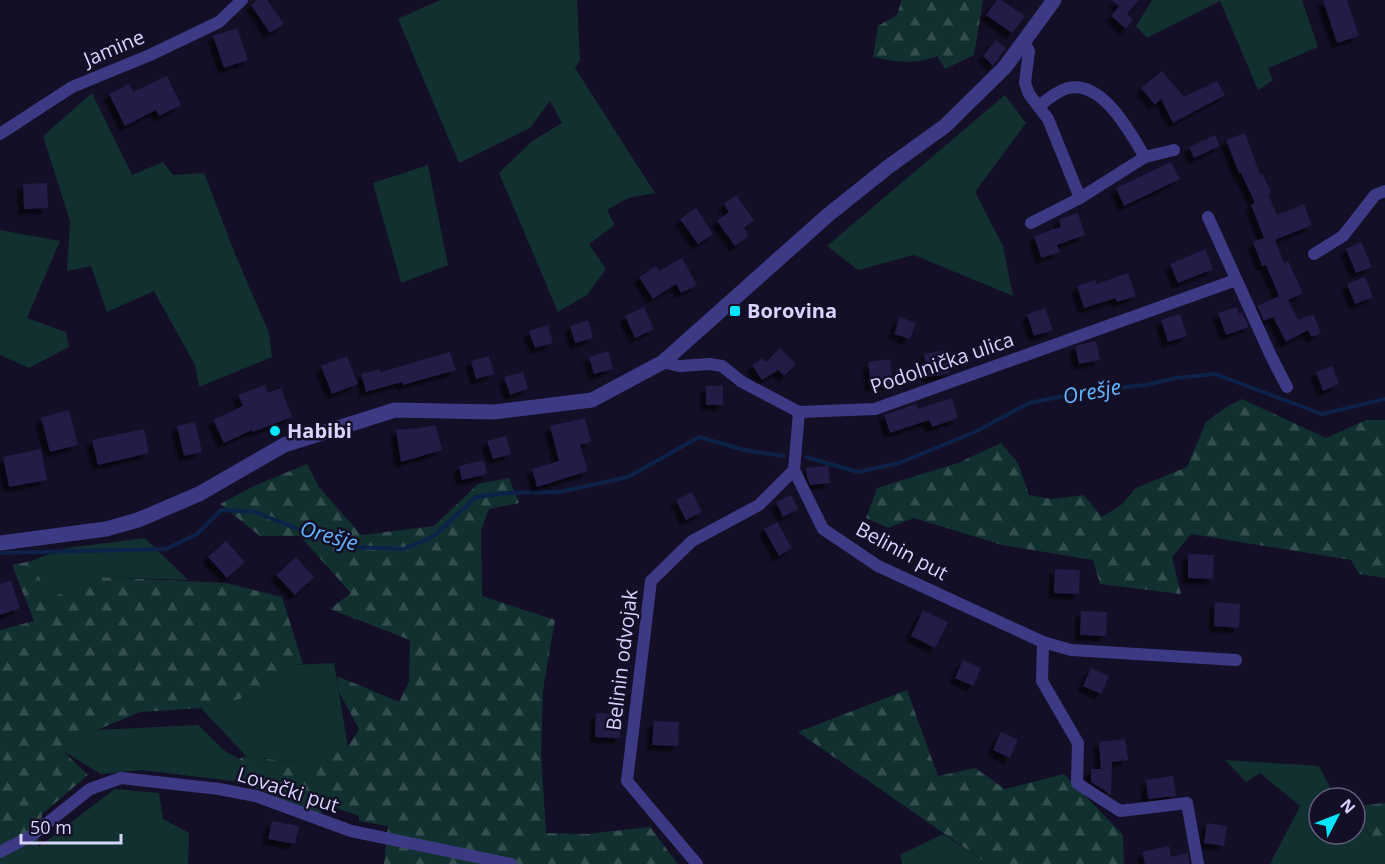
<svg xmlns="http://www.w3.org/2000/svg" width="1385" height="864" font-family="'Open Sans',sans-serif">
<defs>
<pattern id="forest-firs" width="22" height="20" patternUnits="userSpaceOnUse" patternTransform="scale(1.5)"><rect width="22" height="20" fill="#12302f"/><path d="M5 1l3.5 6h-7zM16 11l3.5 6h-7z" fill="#344d4e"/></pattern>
<filter id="shadow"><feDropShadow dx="-5.5" dy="5.5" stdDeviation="1.5" flood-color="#0009"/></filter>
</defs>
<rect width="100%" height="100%" fill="#130f26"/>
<g fill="#12302f">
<path d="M440 0H577L580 60 575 68 655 193 628 198 607 210 615 225 589 244 606 269 587 295 558 312 499 173 532 141 562 123 550 101 530 128 459 163 398 19Z"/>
<path d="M1152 0H1302L1318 47 1268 68 1273 80 1258 90 1220 1 1147 38 1136 26Z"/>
<path d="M92 93 132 175 163 162 173 175 204 173 236 256 269 333 272 357 199 387 195 365 154 291 107 312 91 266 67 271 70 221 43 136Z"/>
<path d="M1005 95 1026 123 975 192 1003 246 1013 296 914 255 858 270 827 246Z"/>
<path d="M428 165 448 265 401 283 373 183Z"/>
<path d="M0 230 60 241 27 318 66 332 69 347 29 368 0 355Z"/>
<path d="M145 538 188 580 99 577 50 598 31 561 66 548Z"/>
<path d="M334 663 348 747 311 765 246 756 201 708 270 692 290 665Z"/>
<path d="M198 725 225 751 324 804 321 815 240 782 142 770 101 774 63 751 97 730Z"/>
<path d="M1225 760 1319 766 1330 787 1344 798H1319V834H1355V806L1384 864H1270L1300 806 1260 773 1246 782Z"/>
<path d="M115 789 159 793 163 819 189 833 188 864H16Z"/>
<path d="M943 834 988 864H902L900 855Z"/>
</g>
<g fill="url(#forest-firs)">
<path d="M902 0H983L974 55 945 69 937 56C915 65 896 62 873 57L878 26 897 15Z"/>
<path d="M1242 399 1326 438 1366 420H1385V578L1359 574 1351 560 1191 534 1172 557 1181 594 1100 584 1093 560 1002 545 914 518 888 528 866 518 877 488 958 463 1001 443 1018 463 1029 495 1051 499 1084 495 1102 517 1121 505 1136 488 1187 467 1206 422 1228 406Z"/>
<path d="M307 464 319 487 361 535 434 526 478 484 509 478 519 503 489 509 481 530 482 596 555 620 543 690 541 753 546 833 587 834 650 827 678 864H384L388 826 359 821V816L324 804 239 759 246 756 311 765 348 747 359 729 339 692 337 676 399 702 409 682 410 640 330 609 351 593 300 536H260L220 504 254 486Z"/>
<path d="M31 561 50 598 99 577 226 583 282 597 303 664 290 665 270 692 201 708 140 712 97 730 63 751 88 775 42 814 38 847 16 864H0V630L34 621 12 565Z"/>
<path d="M907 690 938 776 975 768 1005 789 1064 774 1123 835 1124 864H988L798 732Z"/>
<path d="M1385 803V864H1384L1355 806Z"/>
</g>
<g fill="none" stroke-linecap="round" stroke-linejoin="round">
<g stroke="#0c2248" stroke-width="4">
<path d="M806 457 858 472 899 463 975 432 1029 403 1094 390 1145 385 1176 378 1215 374 1322 414 1385 399"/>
<path d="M0 553 166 549 197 534 221 510 255 512 313 535 351 547 404 549 434 536 476 497 507 493 559 492 628 477 699 437 744 450 784 456"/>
</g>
</g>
<g fill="#241b47" filter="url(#shadow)">
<path d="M258 0H267L284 24 270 33 251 5Z"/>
<path d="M997 0H1001L1025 16 1012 33 986 15Z"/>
<path d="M1111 0H1139L1127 14 1133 20 1126 29 1111 16 1119 6Z"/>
<path d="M1323 0H1347L1359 36 1337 43Z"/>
<path d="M237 28 248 60 224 68 213 36Z"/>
<path d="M996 40 1006 48 993 66 983 56Z"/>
<path d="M1162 71 1184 97 1217 81 1225 95 1173 123 1161 99 1155 105 1141 88Z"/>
<path d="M167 76 181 105 159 116 156 110 125 126 109 94 129 84 133 92Z"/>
<path d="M1245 133 1260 174 1262 173 1271 192 1268 194 1277 215 1304 204 1312 225 1275 240 1284 263 1288 261 1303 293 1288 300 1298 320 1313 314 1321 333 1311 337 1308 330 1286 342 1273 317 1264 321 1257 306 1279 296 1266 265 1262 266 1253 242 1264 238 1251 205 1255 203 1241 173H1239L1226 140Z"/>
<path d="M1215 135 1220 146 1194 158 1189 147Z"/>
<path d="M1171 162 1180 179 1124 206 1116 188Z"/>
<path d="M47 183 48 208 24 209 23 184Z"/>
<path d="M736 195 754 220 744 228 749 236 735 246 717 221 729 212 724 204Z"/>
<path d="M696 208 713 234 698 244 680 219Z"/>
<path d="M1078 213 1085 235 1057 245 1060 252 1041 258 1034 236 1061 227 1059 219Z"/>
<path d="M1361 242 1372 267 1356 273 1346 249Z"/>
<path d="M1205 249 1213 269 1178 283 1170 264Z"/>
<path d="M682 258 697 285 681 293 676 284 653 299 639 277 656 266 659 271Z"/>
<path d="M1128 273 1136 296 1117 302 1116 298 1084 308 1077 286 1095 280 1097 284Z"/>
<path d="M1365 277 1373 297 1355 304 1347 284Z"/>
<path d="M644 307 654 329 635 338 625 316Z"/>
<path d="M1237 307 1239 314 1242 312 1249 327 1226 335 1218 313Z"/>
<path d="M1045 308 1053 330 1034 336 1027 314Z"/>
<path d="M1180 314 1187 336 1168 342 1161 320Z"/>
<path d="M900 317 916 323 910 339 894 334Z"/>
<path d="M588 320 593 338 575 343 570 326Z"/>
<path d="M548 325 553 343 535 348 529 331Z"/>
<path d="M1096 341 1100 360 1079 364 1075 346Z"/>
<path d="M780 348 796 364 784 376 778 370 762 380 752 365 763 358 766 362Z"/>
<path d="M946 350 950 373 928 377 924 354Z"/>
<path d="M608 351 613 369 594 374 589 357Z"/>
<path d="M450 352 456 370 403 385 402 382 366 392 361 374 380 369 381 372Z"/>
<path d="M347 356 358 384 332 394 321 366Z"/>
<path d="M489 356 494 374 476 379 471 361Z"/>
<path d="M890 359 893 383 871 386 868 362Z"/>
<path d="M1332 366 1339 384 1323 391 1316 372Z"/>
<path d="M523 372 528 389 510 395 504 377Z"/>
<path d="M265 385 268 393 281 388 292 417 253 432 252 430 224 443 213 420 243 406 238 395Z"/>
<rect x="706" y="386" width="17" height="19"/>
<path d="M952 398 958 418 932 427 929 420 890 433 884 415 916 404 918 409Z"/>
<path d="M69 410 78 445 50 452 41 418Z"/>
<path d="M585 418 591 442 580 445 588 471 537 487 532 469 559 461 550 426Z"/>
<path d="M195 422 202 452 184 456 177 426Z"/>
<path d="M436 425 442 450 401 462 396 430 414 428V429Z"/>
<path d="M144 429 149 453 98 465 92 440Z"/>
<path d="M506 436 511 454 493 459 487 441Z"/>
<path d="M41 449 47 480 9 487 3 457Z"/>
<path d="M484 460 487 474 462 480 459 466Z"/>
<path d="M828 466 830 483 810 485 807 477 806 468Z"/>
<path d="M692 492 702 512 686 520 676 500Z"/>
<path d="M791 495 798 509 783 517 776 502Z"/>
<path d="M777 522 792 548 779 556 764 529Z"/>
<path d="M226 541 245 562 227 578 208 557Z"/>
<path d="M1188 554 1214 555 1213 579 1188 578Z"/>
<path d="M296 557 314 577 295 595 276 575Z"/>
<path d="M1055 569 1080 570 1079 594 1054 593Z"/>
<path d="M11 581 20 608 0 615V584Z"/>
<path d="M1215 602 1240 604 1239 628 1214 626Z"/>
<path d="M923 610 948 622 935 648 911 636Z"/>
<path d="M1081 611 1107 612 1106 636 1080 635Z"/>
<path d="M963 660 981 668 973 686 955 678Z"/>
<path d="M1091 668 1109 676 1101 694 1083 686Z"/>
<path d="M596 713 621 714 620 738 595 737Z"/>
<path d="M654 721 679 722 678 746 652 745Z"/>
<path d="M1001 732 1018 740 1010 758 993 750Z"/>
<path d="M1125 739 1128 760 1112 762 1111 795 1091 782V769H1101L1099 742Z"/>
<path d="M1173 776 1176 796 1148 799 1146 780Z"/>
<path d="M272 821 299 826 295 844 268 839Z"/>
<path d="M1207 823 1227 826 1224 846 1204 843Z"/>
<path d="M1169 846 1171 857 1188 853 1190 864H1145L1142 852Z"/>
</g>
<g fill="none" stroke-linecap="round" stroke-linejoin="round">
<g stroke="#3d3a85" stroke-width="12">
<path d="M1024 42 1029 51 1025 83 1029 94 1048 119 1080 198"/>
<path d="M1039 106C1048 99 1057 91 1068 88 1103 80 1130 133 1145 157"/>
<path d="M0 134 72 87 150 55 219 22 242 0"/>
<path d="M1208 217 1271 356 1287 387"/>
<path d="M1031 223 1080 198 1145 157 1174 150"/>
<path d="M1314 254 1343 236 1375 195 1385 191"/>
<path d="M663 362 679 366 710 364 722 366 742 382 799 412 875 409 1236 280"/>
<path d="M799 412 794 470 823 529 878 566 1043 642 1071 650 1236 660"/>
<path d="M1043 642 1042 681 1078 743 1077 783 1120 811 1187 803 1198 864"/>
<path d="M0 852 31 836 90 789 121 778 219 789 256 796 351 831 511 864"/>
<path d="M697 864 627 781 651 581 692 541 759 505 794 470"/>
</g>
<path stroke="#3d3a85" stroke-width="15" d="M0 543 106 529 138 520 199 494 284 445 395 410 494 412 592 400 663 362 828 215 888 167 945 126 1005 67 1054 0"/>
</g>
<g fill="#00e5ff" stroke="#130f26" stroke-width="2">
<rect x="729" y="305" width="12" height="12" rx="3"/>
<circle cx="275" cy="431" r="6"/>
</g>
<g text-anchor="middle" stroke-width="5" stroke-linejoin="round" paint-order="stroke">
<g font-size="20" fill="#d9d4ff" stroke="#130f26">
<text transform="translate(114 48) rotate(-23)" y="7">Jamine</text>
<text transform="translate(942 363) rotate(-19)" y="7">Podolnička ulica</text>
<text transform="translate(902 551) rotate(28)" y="7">Belinin put</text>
<text transform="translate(622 660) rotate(-83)" y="7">Belinin odvojak</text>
<text transform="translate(288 790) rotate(18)" y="7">Lovački put</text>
</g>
<g font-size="20" font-weight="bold" fill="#d9d4ff" stroke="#130f26" text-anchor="start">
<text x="747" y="318">Borovina</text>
<text x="287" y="438">Habibi</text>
</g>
<g font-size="21" font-style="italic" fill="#62b6ff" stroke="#130f26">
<text transform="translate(1092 392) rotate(-10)" y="7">Orešje</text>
<text transform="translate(329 536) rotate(16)" y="7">Orešje</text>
</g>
</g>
<g transform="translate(1337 816) rotate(48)"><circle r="28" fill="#130f26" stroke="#625e7d" stroke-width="1.5"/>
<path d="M0-4.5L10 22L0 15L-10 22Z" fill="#00e5ff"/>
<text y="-9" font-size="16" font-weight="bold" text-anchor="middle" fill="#d9d4ff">N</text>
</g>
<path d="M21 834v9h100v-9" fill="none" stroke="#d9d4ff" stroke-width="3"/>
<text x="30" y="834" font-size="18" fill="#d9d4ff" stroke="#130f26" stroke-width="4.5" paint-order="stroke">50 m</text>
</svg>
